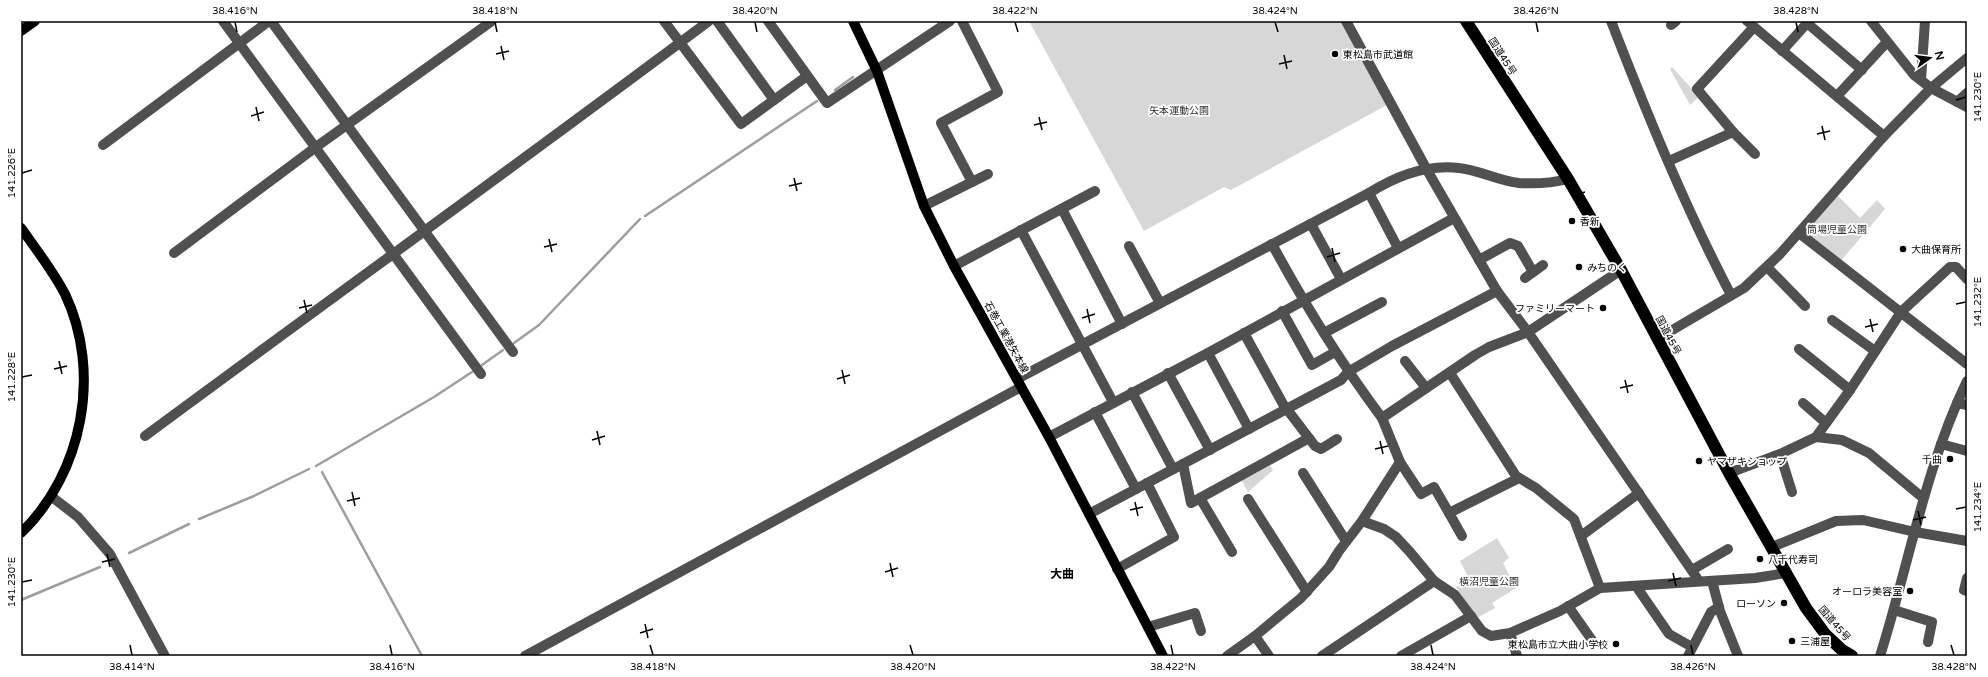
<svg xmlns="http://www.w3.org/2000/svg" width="1988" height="677" font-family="'Varela Round','Noto Sans JP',sans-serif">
<rect width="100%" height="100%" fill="#fff"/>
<g fill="#d7d7d7">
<path d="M1029 21H1343L1387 105 1231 190 1224 187 1144 231Z"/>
<path d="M1672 67 1699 97 1690 105 1670 69Z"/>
<path d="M1836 194 1860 218 1877 200 1885 209 1839 263 1803 232Z"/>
<path d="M1269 464 1273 470 1248 492 1241 480Z"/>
<path d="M1497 538 1509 558 1503 563 1516 588 1492 603 1495 608 1477 618 1456 587 1470 580 1460 561Z"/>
</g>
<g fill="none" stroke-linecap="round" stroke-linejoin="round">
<g stroke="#9e9e9e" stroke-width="2.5">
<path d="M835 90 853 77"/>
<path d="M645 216 817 101"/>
<path d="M514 343 539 325 640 219"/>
<path d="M482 365 503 350"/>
<path d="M316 466 434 397 472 372"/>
<path d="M322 472 422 656"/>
<path d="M199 519 254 496 309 469"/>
<path d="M129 553 189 524"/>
<path d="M21 600 100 567"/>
</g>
<g stroke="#505050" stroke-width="10">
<path d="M223 21 481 374"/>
<path d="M271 21 513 352"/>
<path d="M664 21 741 124 807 76"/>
<path d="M717 21 774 100"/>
<path d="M768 21 827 103 950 21"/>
<path d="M1346 21 1427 170 1497 291 1528 332 1699 581"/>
<path d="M1611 21C1647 114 1685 207 1731 295"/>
<path d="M1747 21 1884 136"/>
<path d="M1871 21 1914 75 1931 88 1967 107"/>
<path d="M1807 23 1862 70"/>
<path d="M1671 25 1676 21"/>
<path d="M1754 27 1697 89 1733 132 1755 154"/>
<path d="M1782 51 1809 21"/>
<path d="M1921 80 1925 21"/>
<path d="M1837 96 1887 42"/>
<path d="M1957 102 1967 93"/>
<path d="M103 145 269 21"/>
<path d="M1669 161 1733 132"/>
<path d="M972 182 988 174"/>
<path d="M1369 193 1398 248"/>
<path d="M924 206 972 182 941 123 998 92 962 21"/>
<path d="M1062 209 1122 324"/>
<path d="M1311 224 1341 279"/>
<path d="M1021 230 1113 402"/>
<path d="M1799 233 1967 364"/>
<path d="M1272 244C1305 305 1341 363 1382 418"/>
<path d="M1129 246 1160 303"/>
<path d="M174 253 316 147 492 21"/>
<path d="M1479 260 1510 243 1518 246 1533 272"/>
<path d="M954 266 1095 191"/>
<path d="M1767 267 1805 306"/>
<path d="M1525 278 1543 265"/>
<path d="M1282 311 1312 365 1335 352"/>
<path d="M1832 320 1875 351"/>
<path d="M1244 333 1283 404 1315 446 1321 449 1337 439"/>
<path d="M1324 333 1382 302"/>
<path d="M1657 339 1744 288 1780 254 1884 136 1931 88 1967 58"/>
<path d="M1799 349 1850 390"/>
<path d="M1208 353 1249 429"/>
<path d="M1405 361 1426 388"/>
<path d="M1168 373 1210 450"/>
<path d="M1450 373 1516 476 1536 488 1574 519 1600 588"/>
<path d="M1017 379 1369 193C1396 176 1427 164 1459 168 1479 170 1499 181 1519 183 1535 184 1552 183 1568 179"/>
<path d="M1132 392 1173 469"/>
<path d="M1803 403 1826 423"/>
<path d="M1957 403 1967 405"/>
<path d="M1095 412 1136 489"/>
<path d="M145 436C333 297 522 161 709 21"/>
<path d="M1049 437 1208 353 1454 218"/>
<path d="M1816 437 1842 440 1869 453 1923 498"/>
<path d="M1941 444 1967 451"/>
<path d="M1780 454 1792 492"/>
<path d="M1400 462 1421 494 1434 487 1449 513 1519 478"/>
<path d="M1183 464 1191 503 1309 438"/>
<path d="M1303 473 1346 541"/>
<path d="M1729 473 1780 454 1816 437 1850 390 1901 312 1950 267H1956L1967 279"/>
<path d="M52 497 78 517 110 554 165 656"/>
<path d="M1200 498 1232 552"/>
<path d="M1248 499 1307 592"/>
<path d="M1449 513 1462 536"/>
<path d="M1089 514 1341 380 1348 372 1392 346 1497 291"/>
<path d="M1362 521 1384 529 1396 537 1410 552 1434 581 1455 595 1482 631 1491 636 1510 633 1560 611 1600 588 1755 578 1786 573"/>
<path d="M1581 536 1639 493"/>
<path d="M1772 547 1836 521 1863 520 1915 532 1967 541"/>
<path d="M1117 569 1174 537 1147 483"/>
<path d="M1692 570 1728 549"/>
<path d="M1967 578 1964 590 1967 591"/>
<path d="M1712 581 1720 611 1738 656"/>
<path d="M1636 586 1669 634 1692 647"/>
<path d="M1568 606 1594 643"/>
<path d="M1894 610 1932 622 1928 642"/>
<path d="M1148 627 1195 613 1201 631"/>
<path d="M1510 633 1517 656"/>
<path d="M1255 636 1269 656"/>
<path d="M525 656 1021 387"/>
<path d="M1227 656 1255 636 1301 598 1329 567 1339 551 1362 521 1400 462 1382 418 1475 355 1489 347 1528 332 1621 270"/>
<path d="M1322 656 1434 581"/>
<path d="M1401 656 1471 616"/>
<path d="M1688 656 1711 612 1719 607"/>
<path d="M1880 656C1909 564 1925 468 1967 381"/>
</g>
<g stroke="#000" stroke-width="10">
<path d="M853 21 877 71 924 206 954 266 1049 437 1163 656"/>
<path d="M21 31 35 21"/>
<path d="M21 228C36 249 53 271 65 294 102 372 83 473 21 533"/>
</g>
<path stroke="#000" stroke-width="12" d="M1466 21 1568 179 1621 270 1729 473 1806 608 1826 635 1842 650 1852 656"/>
</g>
<path fill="none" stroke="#000" stroke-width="1.5" d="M235 22 237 32M495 22 497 32M755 22 757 32M1015 22 1018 32M1275 22 1278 32M1536 22 1538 32M1796 22 1798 32M501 46 504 60M496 54 509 51M1284 55 1287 69M1279 64 1292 61M1956 100 1966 97M256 107 259 121M251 116 264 112M1039 117 1042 130M1034 125 1047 122M1822 126 1825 140M1817 134 1830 131M22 173 32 170M794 178 797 191M789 186 802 183M1577 187 1580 201M1572 196 1585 192M549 239 552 252M544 247 557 244M1332 248 1335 262M1327 257 1340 253M304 300 307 313M1956 304 1966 302M299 308 312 305M1087 309 1090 323M1082 318 1095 314M1870 319 1873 332M1865 327 1878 324M59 361 62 374M54 369 67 366M842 370 845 384M22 377 32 375M837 379 850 375M1625 380 1628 393M1620 388 1633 385M597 431 600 445M592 440 605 436M1380 441 1383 454M1375 449 1388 446M352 492 355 506M347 501 360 498M1135 502 1138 516M1956 509 1966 507M1130 510 1143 507M1918 511 1921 525M1913 520 1926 517M107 554 110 567M102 562 115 559M890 563 893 577M885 572 898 568M1673 573 1676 586M1668 581 1681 578M22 582 32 580M645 624 648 638M640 633 653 629M130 645 132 655M390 645 392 655M650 645 653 655M910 645 913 655M1171 645 1173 655M1431 645 1433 655M1691 645 1693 655M1951 645 1954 655"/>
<g fill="#000" stroke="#fff" stroke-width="1.5">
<circle cx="1335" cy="54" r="4"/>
<circle cx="1572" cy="221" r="4"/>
<circle cx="1903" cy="249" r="4"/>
<circle cx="1579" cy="267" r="4"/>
<circle cx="1603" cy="308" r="4"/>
<circle cx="1950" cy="459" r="4"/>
<circle cx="1699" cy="461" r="4"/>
<circle cx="1760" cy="559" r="4"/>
<circle cx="1910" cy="591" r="4"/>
<circle cx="1784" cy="603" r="4"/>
<circle cx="1792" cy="641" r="4"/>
<circle cx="1616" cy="644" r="4"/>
</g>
<g text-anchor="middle" stroke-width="3.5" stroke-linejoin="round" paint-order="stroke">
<g font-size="10" fill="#000" stroke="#fff" text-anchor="start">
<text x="1343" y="58">東松島市武道館</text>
<text x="1580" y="225">香新</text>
<text x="1911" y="253">大曲保育所</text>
<text x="1587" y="271">みちのく</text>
<text x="1595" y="312" text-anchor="end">ファミリーマート</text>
<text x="1942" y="463" text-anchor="end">千曲</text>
<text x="1707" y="465">ヤマザキショップ</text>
<text x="1768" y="563">八千代寿司</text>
<text x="1902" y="595" text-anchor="end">オーロラ美容室</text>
<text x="1776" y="607" text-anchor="end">ローソン</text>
<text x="1800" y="645">三浦屋</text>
<text x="1608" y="648" text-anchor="end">東松島市立大曲小学校</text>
</g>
<g font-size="10" fill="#000" stroke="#fff">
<text transform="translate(1503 56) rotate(57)" y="4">国道45号</text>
<text transform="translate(1669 335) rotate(62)" y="4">国道45号</text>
<text transform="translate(1007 337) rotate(61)" y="4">石巻工業港矢本線</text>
<text transform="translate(1835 623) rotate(49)" y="4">国道45号</text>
</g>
<g font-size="10" fill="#2e2e2e" stroke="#fff">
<text x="1179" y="114">矢本運動公園</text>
<text x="1837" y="233">筒場児童公園</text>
<text x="1489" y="585">横沼児童公園</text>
</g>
<g font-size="12" font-weight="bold" fill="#000" stroke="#fff">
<text x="1062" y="578">大曲</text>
</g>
</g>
<rect width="1988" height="677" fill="none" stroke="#ffffff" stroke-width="44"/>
<g transform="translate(1930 58) rotate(76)" stroke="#ffffff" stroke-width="3" paint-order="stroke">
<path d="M0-3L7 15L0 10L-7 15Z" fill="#000000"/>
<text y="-6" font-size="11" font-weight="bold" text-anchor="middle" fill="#000000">N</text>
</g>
<rect x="22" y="22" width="1944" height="633" fill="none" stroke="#000" stroke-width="1.5"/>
<g font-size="10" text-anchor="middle" fill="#000">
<text x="235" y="14">38.416°N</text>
<text x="495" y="14">38.418°N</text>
<text x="755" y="14">38.420°N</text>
<text x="1015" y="14">38.422°N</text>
<text x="1275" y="14">38.424°N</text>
<text x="1536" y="14">38.426°N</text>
<text x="1796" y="14">38.428°N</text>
<text transform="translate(1977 97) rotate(-90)" y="4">141.230°E</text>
<text transform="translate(11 173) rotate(-90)" y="4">141.226°E</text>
<text transform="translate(1977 302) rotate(-90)" y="4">141.232°E</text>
<text transform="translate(11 377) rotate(-90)" y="4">141.228°E</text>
<text transform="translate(1977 507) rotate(-90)" y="4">141.234°E</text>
<text transform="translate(11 582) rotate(-90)" y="4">141.230°E</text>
<text x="132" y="670">38.414°N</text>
<text x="392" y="670">38.416°N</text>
<text x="653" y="670">38.418°N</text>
<text x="913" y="670">38.420°N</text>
<text x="1173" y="670">38.422°N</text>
<text x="1433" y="670">38.424°N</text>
<text x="1693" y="670">38.426°N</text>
<text x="1954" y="670">38.428°N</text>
</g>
</svg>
